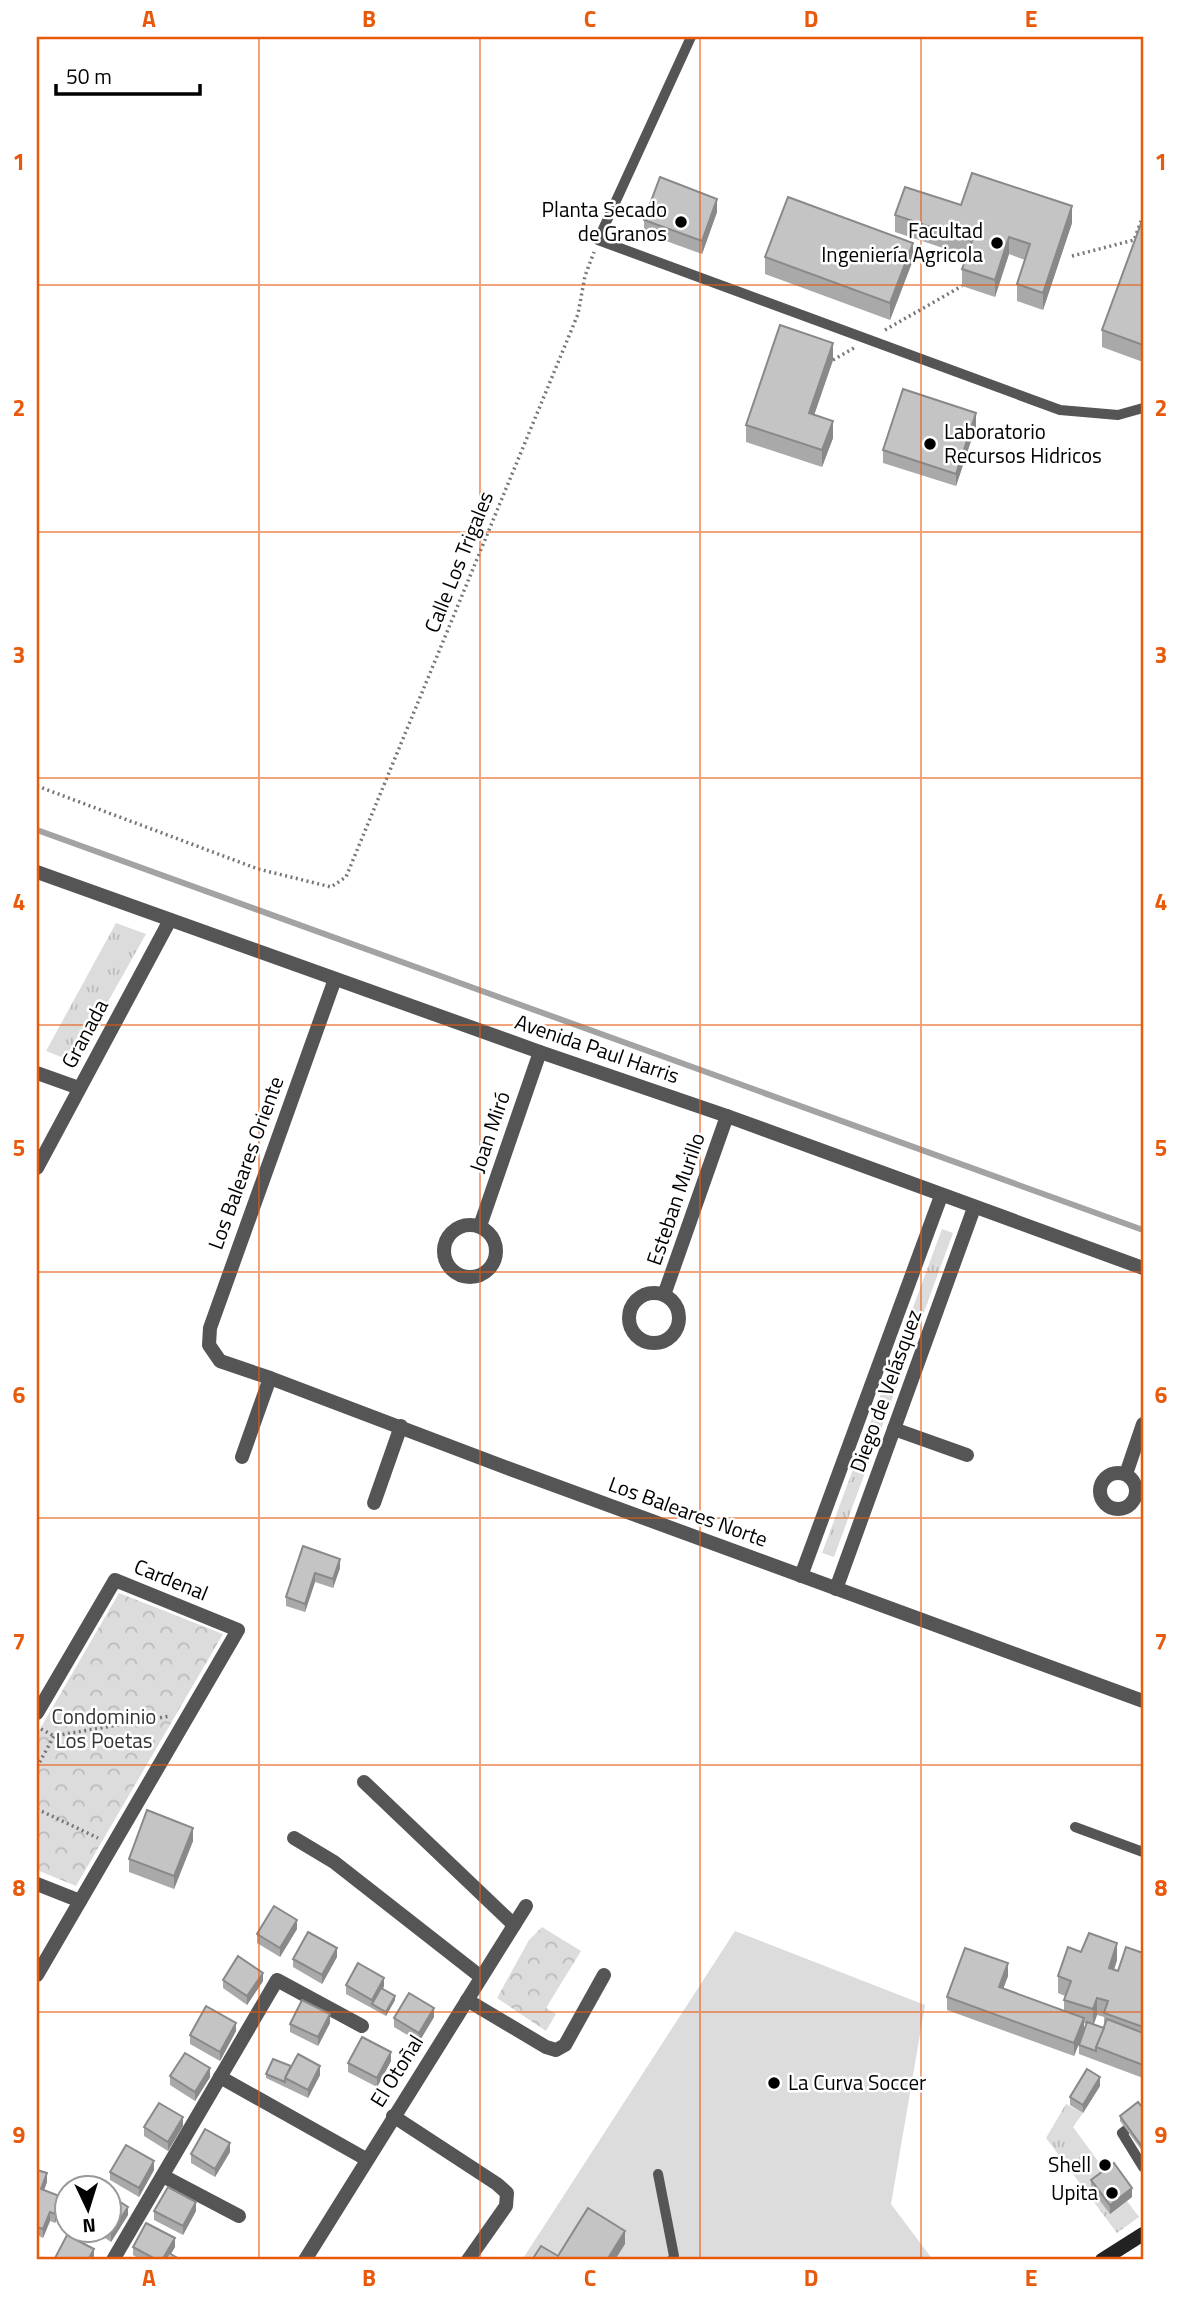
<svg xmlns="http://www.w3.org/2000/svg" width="1180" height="2297" font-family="'Titillium Web',sans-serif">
<defs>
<pattern id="grass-tufts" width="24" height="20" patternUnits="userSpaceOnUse" patternTransform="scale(1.75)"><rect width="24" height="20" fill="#dcdcdc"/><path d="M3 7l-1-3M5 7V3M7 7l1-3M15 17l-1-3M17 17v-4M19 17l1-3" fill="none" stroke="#bbb"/></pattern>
<pattern id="forest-crowns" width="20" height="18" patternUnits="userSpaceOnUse" patternTransform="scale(1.75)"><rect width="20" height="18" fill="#dcdcdc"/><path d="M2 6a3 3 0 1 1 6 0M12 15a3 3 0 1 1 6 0" fill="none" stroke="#bbb"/></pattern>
</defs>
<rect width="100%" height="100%" fill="#fff"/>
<g fill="url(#grass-tufts)">
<path d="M116 923 146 934 74 1062 46 1051Z"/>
<path d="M942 1229 953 1233 834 1557 822 1553Z"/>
<path d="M1066 2104 1083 2113 1073 2127 1109 2176 1092 2189 1110 2213 1127 2201 1139 2217 1117 2233 1046 2138Z"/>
</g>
<g fill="url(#forest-crowns)">
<path d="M119 1593 223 1634 76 1886 37 1870V1734Z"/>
<path d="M542 1927 581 1951 546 2008 556 2014 546 2031 497 1998 529 1940Z"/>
</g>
<path fill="#dcdcdc" d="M735 1931 925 2005 891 2204 933 2260H522Z"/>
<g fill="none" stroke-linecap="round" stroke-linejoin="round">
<path stroke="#a3a3a3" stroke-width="6" d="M37 830 1143 1230"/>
<g stroke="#777" stroke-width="3.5" stroke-dasharray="2 3.5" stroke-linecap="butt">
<path d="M1072 256 1134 240 1143 216"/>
<path d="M885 330 962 286"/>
<path d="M833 360 854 348"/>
<path d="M37 786 258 869 331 887 346 877 578 314 585 276 594 252"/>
<path d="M41 1729 54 1736"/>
<path d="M37 1767 54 1736 170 1716"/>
<path d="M37 1809 98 1838"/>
</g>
<g stroke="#555" stroke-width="10">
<path d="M691 37 598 240 1060 410 1118 415 1143 408"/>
<path d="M1075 1827 1143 1852"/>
<path d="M1126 2130 1122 2133 1143 2167"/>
<path d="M658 2174 674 2256 672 2260"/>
</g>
<g stroke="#555" stroke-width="14">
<path d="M37 872 540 1052 727 1116 1143 1268"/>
<path d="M335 979 210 1328 209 1345 220 1361 270 1378 502 1466 1143 1701"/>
<path d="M37 1073 79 1088"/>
<path d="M37 1168 170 920"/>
<circle cx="470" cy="1251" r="26"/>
<path d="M480 1226 540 1052"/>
<circle cx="654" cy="1318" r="25"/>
<path d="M664 1295 727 1116"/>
<path d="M894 1429 967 1455"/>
<path d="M242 1457 270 1378"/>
<circle cx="1118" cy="1491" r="18"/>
<path d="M1126 1474 1143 1424"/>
<path d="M374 1503 401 1426"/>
<path d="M801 1576 941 1196"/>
<path d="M836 1589 974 1208"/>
<path d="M37 1713 115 1580 238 1630 37 1975"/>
<path d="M364 1782 514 1925"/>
<path d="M294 1838 334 1862 481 1977"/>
<path d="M37 1884 80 1901"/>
<path d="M467 2000 546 2047 556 2050 565 2045 604 1975"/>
<path d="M220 2077 366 2159"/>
<path d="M393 2116 497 2184 507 2193 506 2206 468 2260"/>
<path d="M163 2176 239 2216"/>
<path d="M113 2260 277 1980 362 2026"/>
<path d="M305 2260 526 1906"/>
</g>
<path stroke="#222" stroke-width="14" d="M1102 2260 1143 2234"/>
</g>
<g fill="#a9a9a9" fill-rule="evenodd">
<path d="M961 205 1072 223 1043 310 1017 301V284L1025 260 1009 254 995 297 962 286V269L967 256 895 232V215Z"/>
<path d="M717 212 702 254 644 233V220Z"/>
<path d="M1143 218V362L1102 347V330Z"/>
<path d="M765 257 913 260 890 320 765 274Z"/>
<path d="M833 360 814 415 833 438 822 467 746 442V425Z"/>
<path d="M976 426 956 486 883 463V450Z"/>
<path d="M303 1546 340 1568 333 1588 315 1582 305 1612 286 1606V1597Z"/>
<path d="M193 1841 174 1889 129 1872V1859Z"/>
<path d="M297 1929 280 1957 257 1943V1934Z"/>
<path d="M1081 1952 1117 1960 1114 1970 1118 1971 1143 1953V2078L1079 2054V2045L1086 2024 1084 2023V2031L1074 2056 947 2010V1997L1008 1976 1003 1989 1064 2011V2000L1065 1996 1058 1993V1976ZM1097 2015 1104 2017V2028L1094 2024Z"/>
<path d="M337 1957 322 1984 293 1967V1959Z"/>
<path d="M223 1980 263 1981 247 2005 223 1988Z"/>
<path d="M346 1985 384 1986 383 1989 395 2000 386 2016 346 1994Z"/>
<path d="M434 2017 419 2042 394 2027V2018Z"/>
<path d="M330 2023 318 2046 290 2032V2024Z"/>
<path d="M236 2031 220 2061 190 2044V2035Z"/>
<path d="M391 2061 377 2087 348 2072V2063Z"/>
<path d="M291 2066 320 2075 308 2098 285 2087 266 2078V2074Z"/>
<path d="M170 2076 210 2077 195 2101 170 2085Z"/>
<path d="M1100 2086 1083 2113 1070 2105V2097Z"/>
<path d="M1143 2108V2152L1120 2121V2116Z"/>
<path d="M183 2126 168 2151 144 2136V2127Z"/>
<path d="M230 2152 215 2177 191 2163V2154Z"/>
<path d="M37 2170 47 2182 44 2190 62 2206 55 2223 50 2221 43 2238 37 2235Z"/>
<path d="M154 2170 139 2197 110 2180V2172Z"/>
<path d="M1091 2180 1132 2197 1110 2214 1091 2189Z"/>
<path d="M154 2211H196L183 2235 154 2220Z"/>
<path d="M128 2215 111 2242 93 2230H108Z"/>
<path d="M133 2247H175L171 2254 181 2260H141L133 2255Z"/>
</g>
<g fill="#898989">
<path d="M717 199V212L702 254V241Z"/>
<path d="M1072 206V223L1043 310V293Z"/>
<path d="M1009 237V254L995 297V280Z"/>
<path d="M913 243V260L890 320V303Z"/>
<path d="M833 343V360L809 430V413Z"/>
<path d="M976 413V426L956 486V474Z"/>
<path d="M833 421V438L822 467V450Z"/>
<path d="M340 1559V1568L333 1588V1579Z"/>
<path d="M315 1573V1582L305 1612V1604Z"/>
<path d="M193 1828V1841L174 1889V1876Z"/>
<path d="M297 1920V1929L280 1957V1948Z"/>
<path d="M1117 1943V1960L1109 1985V1968Z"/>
<path d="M337 1948V1957L322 1984V1975Z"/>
<path d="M1008 1963V1976L999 2000V1987Z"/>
<path d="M263 1973V1981L247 2005V1996Z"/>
<path d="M384 1978V1986L374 2005 372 2004V2008V2000Z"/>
<path d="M395 1996V2000L386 2016V2012Z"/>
<path d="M1097 1998V2015L1093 2026V2009Z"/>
<path d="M434 2008V2017L419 2042V2033Z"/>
<path d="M330 2014V2023L318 2046V2037Z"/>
<path d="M1084 2018V2031L1074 2056V2043Z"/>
<path d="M236 2023V2031L220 2061V2052Z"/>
<path d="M391 2052V2061L377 2087V2078Z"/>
<path d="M320 2066V2075L308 2098V2090Z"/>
<path d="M210 2068V2077L195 2101V2092Z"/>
<path d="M1100 2077V2086L1083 2113V2105Z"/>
<path d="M183 2117V2126L168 2151V2142Z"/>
<path d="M230 2143V2152L215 2177V2169Z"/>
<path d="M154 2161V2170L139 2197V2188Z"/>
<path d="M47 2173V2182L41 2198V2189Z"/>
<path d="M1132 2188V2197L1110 2214V2205Z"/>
<path d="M62 2197V2206L55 2223V2214Z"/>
<path d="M196 2202V2211L183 2235V2226Z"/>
<path d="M128 2207V2215L111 2242V2233Z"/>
<path d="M50 2212V2221L43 2238V2229Z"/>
<path d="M625 2231V2244L615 2260H607Z"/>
<path d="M175 2238V2247L167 2260H162Z"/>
<path d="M94 2249V2258L93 2260H88Z"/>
</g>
<g fill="#c4c4c4" stroke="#898989" stroke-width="2">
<path d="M972 173 1072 206 1043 293 1017 284 1030 244 1009 237 995 280 962 269 972 241 895 215 905 187 961 205Z"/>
<path d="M660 177 717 199 702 241 644 220Z"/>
<path d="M788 197 913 243 890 303 765 257Z"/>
<path d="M1143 218V345L1102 330Z"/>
<path d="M780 325 833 343 809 413 833 421 822 450 746 425Z"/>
<path d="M903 389 976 413 956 474 883 450Z"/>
<path d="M303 1546 340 1559 333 1579 315 1573 305 1604 286 1597Z"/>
<path d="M147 1810 193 1828 174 1876 129 1859Z"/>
<path d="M274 1906 297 1920 280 1948 257 1934Z"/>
<path d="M308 1932 337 1948 322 1975 293 1959Z"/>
<path d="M1089 1933 1117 1943 1109 1968 1118 1971 1126 1947 1143 1953V2027L1104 2013 1108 2001 1097 1998 1093 2009 1064 2000 1071 1981 1058 1976 1068 1947 1081 1952Z"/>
<path d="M965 1948 1008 1963 999 1987 1084 2018 1074 2043 947 1997Z"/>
<path d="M238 1956 263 1973 247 1996 223 1980Z"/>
<path d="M358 1963 384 1978 372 2000 346 1985Z"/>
<path d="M381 1988 395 1996 386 2012 372 2004Z"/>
<path d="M409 1993 434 2008 419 2033 394 2018Z"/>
<path d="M302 2000 330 2014 318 2037 290 2024Z"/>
<path d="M206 2006 236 2023 220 2052 190 2035Z"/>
<path d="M1107 2019 1143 2033V2065L1096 2047Z"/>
<path d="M1087 2022 1104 2028 1096 2047V2051L1079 2045Z"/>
<path d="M362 2037 391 2052 377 2078 348 2063Z"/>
<path d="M185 2053 210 2068 195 2092 170 2076Z"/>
<path d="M298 2054 320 2066 308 2090 285 2078Z"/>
<path d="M273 2059 291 2066 285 2078V2082L266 2074Z"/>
<path d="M1087 2069 1100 2077 1083 2105 1070 2097Z"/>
<path d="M1138 2102 1143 2108V2148L1120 2116Z"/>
<path d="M159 2103 183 2117 168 2142 144 2127Z"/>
<path d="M205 2129 230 2143 215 2169 191 2154Z"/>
<path d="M126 2145 154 2161 139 2188 110 2172Z"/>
<path d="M1114 2163 1132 2188 1110 2205 1091 2180Z"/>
<path d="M37 2170 47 2173 41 2189 62 2197 55 2214 50 2212 43 2229 37 2227Z"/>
<path d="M168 2187 196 2202 183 2226 154 2211Z"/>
<path d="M108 2194 128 2207 111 2233 107 2230H108Z"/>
<path d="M588 2208 625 2231 607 2260H532L541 2246 558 2256Z"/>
<path d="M146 2223 175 2238 162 2260H157L133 2247Z"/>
<path d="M67 2235 94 2249 88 2260H54Z"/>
<path d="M169 2253 181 2260H165Z"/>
</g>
<path fill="none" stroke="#e8590c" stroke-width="2" stroke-opacity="0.55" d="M259 37V2260M480 37V2260M700 37V2260M921 37V2260M37 285H1143M37 532H1143M37 778H1143M37 1025H1143M37 1272H1143M37 1518H1143M37 1765H1143M37 2012H1143"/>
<g fill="#000" stroke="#fff" stroke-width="2.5">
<circle cx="681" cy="222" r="7"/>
<circle cx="997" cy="243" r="7"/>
<circle cx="930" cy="444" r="7"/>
<circle cx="774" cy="2083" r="7"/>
<circle cx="1105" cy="2165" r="7"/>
<circle cx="1112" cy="2193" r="7"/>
</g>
<g text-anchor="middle" stroke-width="5" stroke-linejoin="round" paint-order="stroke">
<g font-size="21" fill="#000" stroke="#fff" text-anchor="end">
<text x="667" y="217">Planta Secado<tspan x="667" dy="24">de Granos</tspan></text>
<text x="983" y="238">Facultad<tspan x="983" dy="24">Ingeniería Agricola</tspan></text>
<text x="944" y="439" text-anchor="start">Laboratorio<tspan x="944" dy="24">Recursos Hidricos</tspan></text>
<text x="788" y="2090" text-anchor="start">La Curva Soccer</text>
<text x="1091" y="2172">Shell</text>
<text x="1098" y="2200">Upita</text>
</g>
<g font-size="21" fill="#000" stroke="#fff">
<text transform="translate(459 562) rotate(-68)" y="7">Calle Los Trigales</text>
<text transform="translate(85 1034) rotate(-62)" y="7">Granada</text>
<text transform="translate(597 1049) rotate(19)" y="7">Avenida Paul Harris</text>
<text transform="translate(490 1132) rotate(-71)" y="7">Joan Miró</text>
<text transform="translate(246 1163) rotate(-70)" y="7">Los Baleares Oriente</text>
<text transform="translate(676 1199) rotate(-71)" y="7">Esteban Murillo</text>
<text transform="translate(886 1391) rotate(-70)" y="7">Diego de Velásquez</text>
<text transform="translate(688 1512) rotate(20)" y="7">Los Baleares Norte</text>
<text transform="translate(171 1580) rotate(22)" y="7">Cardenal</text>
<text transform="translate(397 2071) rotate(-58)" y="7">El Otoñal</text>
</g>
<g font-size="21" fill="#333" stroke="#fff">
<text x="104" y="1724">Condominio<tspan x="104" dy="24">Los Poetas</tspan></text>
</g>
</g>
<rect width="1180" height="2297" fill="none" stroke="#ffffff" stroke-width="77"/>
<g transform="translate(88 2209) rotate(176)"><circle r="33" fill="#ffffff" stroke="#999999" stroke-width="2"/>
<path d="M0-5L12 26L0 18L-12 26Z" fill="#000000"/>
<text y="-10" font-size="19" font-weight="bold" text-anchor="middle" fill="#000000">N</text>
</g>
<path d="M56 84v10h144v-10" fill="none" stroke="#000000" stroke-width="3.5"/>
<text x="66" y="84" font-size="21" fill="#000000" stroke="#ffffff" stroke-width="5" paint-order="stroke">50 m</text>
<rect x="38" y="38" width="1104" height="2220" fill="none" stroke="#e8590c" stroke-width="2.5"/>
<g font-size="23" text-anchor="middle" font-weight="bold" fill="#e8590c">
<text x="149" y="27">A</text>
<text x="369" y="27">B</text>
<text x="590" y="27">C</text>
<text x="811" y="27">D</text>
<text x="1031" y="27">E</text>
<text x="19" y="170">1</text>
<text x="1161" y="170">1</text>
<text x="19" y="416">2</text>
<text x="1161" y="416">2</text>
<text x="19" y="663">3</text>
<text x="1161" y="663">3</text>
<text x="19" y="910">4</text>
<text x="1161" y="910">4</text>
<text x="19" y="1156">5</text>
<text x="1161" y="1156">5</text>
<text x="19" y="1403">6</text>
<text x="1161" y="1403">6</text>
<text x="19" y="1650">7</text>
<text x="1161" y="1650">7</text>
<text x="19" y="1896">8</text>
<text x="1161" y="1896">8</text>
<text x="19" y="2143">9</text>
<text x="1161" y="2143">9</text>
<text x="149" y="2286">A</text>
<text x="369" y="2286">B</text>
<text x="590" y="2286">C</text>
<text x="811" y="2286">D</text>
<text x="1031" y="2286">E</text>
</g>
</svg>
